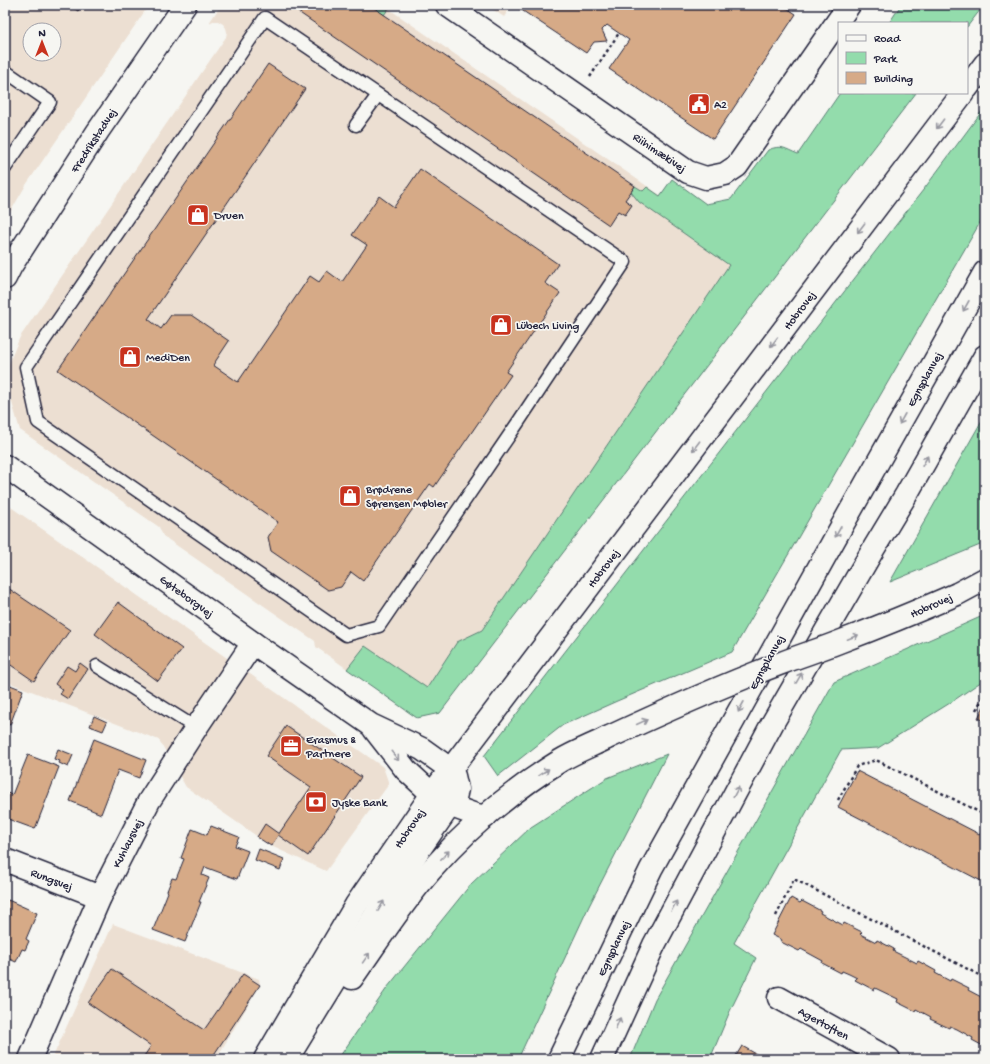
<svg xmlns="http://www.w3.org/2000/svg" width="990" height="1064" font-family="'Gochi Hand',sans-serif">
<rect width="100%" height="100%" fill="#f6f6f2"/>
<filter id="ink" filterUnits="userSpaceOnUse"><feTurbulence type="fractalNoise" baseFrequency=".025" numOctaves="2"/><feDisplacementMap in="SourceGraphic" scale="8" xChannelSelector="R" yChannelSelector="G"/><feConvolveMatrix kernelMatrix="1 2 1 2 8 2 1 2 1" color-interpolation-filters="sRGB"/></filter>
<g filter="url(#ink)">
<g fill="#ecdfd2" fill-rule="evenodd">
<path d="M5 5H149L26 185 5 221ZM30 30H54V54H30Z"/>
<path d="M221 5H391L389 9 660 195 672 179 706 204 744 197 781 268 440 713 417 718 316 647 315 641 163 536 159 527 20 430 5 379V372L20 337 226 37 227 32 226 28 223 24 218 21H213L209 23Z"/>
<path d="M486 5H512L504 17Z"/>
<path d="M5 503 383 767 389 784 326 871 271 846 186 787 159 740 5 681Z"/>
<path d="M113 924 259 979 260 985 216 1059H52Z"/>
</g>
<g fill="#93dcac" stroke="#5a7f74">
<path d="M370 5H391L384 15Z"/>
<path d="M901 5H984L967 27V23H889Z"/>
<path d="M840 93H916L440 713 417 718 347 669 365 646 427 688 457 642 482 630 729 265 639 202 631 192 635 186 643 191 647 187 660 196 672 179 706 204 731 199 768 150C782 144 785 149 798 154Z"/>
<path d="M985 107V214L732 652 617 701 563 725 498 776 484 756 927 185Z"/>
<path d="M985 415V543L890 582Z"/>
<path d="M985 615V679L950 703 878 748 841 750 734 943 756 958 730 1011 710 1059H630L655 999 834 682Z"/>
<path d="M667 754 589 906 518 1059H338L387 988 471 884 531 827 607 778Z"/>
</g>
<g fill="#d6aa87" stroke="#22223b">
<path d="M69 5H82L78 11Z"/>
<path d="M288 5H370L635 186 625 200 632 205 625 215 618 211 609 225Z"/>
<path d="M514 5H782L796 14 713 139 609 69 629 40 607 25 602 30 607 41 594 42 586 53Z"/>
<path d="M268 64 305 89 148 319 161 329 171 315H191L229 341 213 365 238 382 310 276 319 282 327 271 342 282 367 245 352 235 379 196 394 207 420 169 558 264 545 283 560 293 506 372 511 375 434 487 430 484 363 581 351 572 341 587 328 590 271 551 268 537 278 522 58 370Z"/>
<path d="M5 586 70 630 34 681 5 661Z"/>
<path d="M118 602 182 649 158 681 95 634Z"/>
<path d="M80 663 88 669 68 699 60 694 63 690 55 684 67 666 75 671Z"/>
<path d="M5 683 23 690 10 725 5 723Z"/>
<path d="M985 704V721L978 718Z"/>
<path d="M94 716 107 722 103 731 90 726Z"/>
<path d="M286 726 361 777 308 856 278 835 311 787 266 756Z"/>
<path d="M94 739 146 760 139 778 118 770 101 814 70 801Z"/>
<path d="M58 749 73 755 68 767 59 763 60 761 54 759Z"/>
<path d="M28 755 59 767 35 829 5 818V792L12 795Z"/>
<path d="M857 771 985 837V883L838 807Z"/>
<path d="M265 824 279 834 271 846 257 837Z"/>
<path d="M211 826 239 837 235 846 248 851 237 879 205 867 202 875 209 878 199 902H201L185 942 153 930 168 892 167 891 172 878 176 879 184 859 181 858 192 829 207 835Z"/>
<path d="M259 849 284 859 280 870 255 860Z"/>
<path d="M791 898 800 903 802 901 821 911 820 913 843 925 844 923 862 932 860 934 876 942 877 940 894 949 893 951 917 963 918 961 936 971 935 973 950 981 951 979 969 988 968 990 985 999V1047L972 1040 973 1038 957 1029 950 1026 949 1028 930 1019 931 1017 916 1009 915 1011 897 1002 898 999 875 988 874 990 855 980 857 978 849 974 842 971 841 973 822 963 823 961 801 949 799 951 781 942 782 940 772 935Z"/>
<path d="M8 900 37 913 26 939 29 941 25 950 22 949 16 962 5 957V906Z"/>
<path d="M112 969 204 1030 243 974 260 985 211 1059H142L151 1046 88 1003Z"/>
<path d="M742 1046 765 1059H734Z"/>
</g>
<g fill="none" stroke-linecap="round" stroke-linejoin="round">
<g stroke="#22223b" stroke-width="15">
<g id="lane">
<path d="M265 18 625 262 517 424 379 626 346 635 38 422 26 367Z"/>
<path d="M5 71 50 102 5 168"/>
<path d="M356 125 378 95"/>
<path d="M97 666 196 728"/>
</g>
</g>
<g stroke="#22223b" stroke-width="25">
<g id="street">
<path d="M447 5 688 172 706 178 725 174 737 166 849 5"/>
<path d="M5 278 11 266 98 131 185 5"/>
<path d="M434 796C450 806 467 813 485 817"/>
<path d="M5 860 100 897"/>
<path d="M779 998 889 1059"/>
<path d="M30 1059 100 897 149 801 196 728 253 643"/>
</g>
</g>
<g stroke="#22223b" stroke-width="25">
<g id="secondary">
<path d="M967 88 985 64"/>
<path d="M5 466 253 643 371 725 422 749 450 769 454 776 457 789 455 798 385 899 287 1059"/>
<path d="M957 594 985 579"/>
<path d="M374 729 406 770 432 794"/>
<path d="M352 978C378 941 402 903 431 870 468 828 513 790 560 761 575 752 591 746 607 738"/>
<path d="M265 1059 356 905 432 794 963 93"/>
<path d="M559 1059 651 869 834 540 985 272"/>
<path d="M602 1059 654 945 772 724 874 548 906 495 985 356"/>
</g>
</g>
<g stroke="#22223b" stroke-width="2.5" stroke-dasharray="3 3" stroke-linecap="butt">
<path d="M590 77 619 33"/>
<path d="M976 710 985 694"/>
<path d="M838 800 857 766 876 760 985 815"/>
<path d="M776 916 794 879 985 978"/>
</g>
<use href="#lane" stroke="#f6f6f2" stroke-width="12"/>
<use href="#street" stroke="#f6f6f2" stroke-width="22"/>
<use href="#secondary" stroke="#f6f6f2" stroke-width="22"/>
<g stroke="#22223b" stroke-width="25" stroke-linecap="butt">
<path id="secondary-bridge" d="M607 738C663 712 721 686 779 664 799 656 819 650 839 642 879 627 918 611 957 594"/>
</g>
<use href="#secondary-bridge" stroke="#f6f6f2" stroke-width="22"/>
</g>
<defs><path id="oneway-shaft" d="M-6 0H5M1.5-3L5.5 0L1.5 3" fill="none" stroke-width="1.6" stroke-linecap="round" stroke-linejoin="round"/></defs>
<g stroke="#9797a0">
<use href="#oneway-shaft" transform="translate(940 124) rotate(127)"/>
<use href="#oneway-shaft" transform="translate(861 228) rotate(127)"/>
<use href="#oneway-shaft" transform="translate(966 306) rotate(119)"/>
<use href="#oneway-shaft" transform="translate(774 342) rotate(127)"/>
<use href="#oneway-shaft" transform="translate(902 419) rotate(119)"/>
<use href="#oneway-shaft" transform="translate(696 446) rotate(127)"/>
<use href="#oneway-shaft" transform="translate(925 461) rotate(-61)"/>
<use href="#oneway-shaft" transform="translate(838 532) rotate(119)"/>
<use href="#oneway-shaft" transform="translate(853 637) rotate(-21)"/>
<use href="#oneway-shaft" transform="translate(799 678) rotate(-60)"/>
<use href="#oneway-shaft" transform="translate(741 707) rotate(119)"/>
<use href="#oneway-shaft" transform="translate(642 722) rotate(-25)"/>
<use href="#oneway-shaft" transform="translate(395 756) rotate(51)"/>
<use href="#oneway-shaft" transform="translate(544 772) rotate(-33)"/>
<use href="#oneway-shaft" transform="translate(736 792) rotate(-62)"/>
<use href="#oneway-shaft" transform="translate(445 855) rotate(-46)"/>
<use href="#oneway-shaft" transform="translate(381 906) rotate(-60)"/>
<use href="#oneway-shaft" transform="translate(674 906) rotate(-62)"/>
<use href="#oneway-shaft" transform="translate(366 958) rotate(-55)"/>
<use href="#oneway-shaft" transform="translate(618 1023) rotate(-66)"/>
</g>
</g>
<defs>
<g id="civic-square" transform="scale(1.15)"><rect x="-9" y="-9" width="18" height="18" rx="4" fill="#c8321e" stroke="#f6f6f2"/><path d="M-.6-6.5H3V-4.5H.6V-3L4-1V1h2V6H-6V1h2V-1L-.6-3ZM-1.2 2.5V6h2.4V2.5Z" fill="#fff"/></g>
<g id="shop-square" transform="scale(1.15)"><rect x="-9" y="-9" width="18" height="18" rx="4" fill="#c8321e" stroke="#f6f6f2"/><path d="M-5-2.5h2.3a2.7 3.5 0 0 1 5.4 0H5L5.5 6h-11ZM-1.5-2.5h3a1.5 2.3 0 0 0-3 0Z" fill="#fff"/></g>
<g id="office-square" transform="scale(1.15)"><rect x="-9" y="-9" width="18" height="18" rx="4" fill="#c8321e" stroke="#f6f6f2"/><path d="M-6-3h4V-5.5h4V-3h4V5H-6ZM-1-4.5V-3h2v-1.5ZM-6 0V1H6V0Z" fill="#fff"/></g>
<g id="bank-square" transform="scale(1.15)"><rect x="-9" y="-9" width="18" height="18" rx="4" fill="#c8321e" stroke="#f6f6f2"/><path d="M-6-4H6V4H-6ZM0-2.3a2.3 2.3 0 1 0 0 4.6a2.3 2.3 0 1 0 0-4.6Z" fill="#fff"/></g>
</defs>
<g fill-rule="evenodd">
<use href="#civic-square" x="699" y="104"/>
<use href="#shop-square" x="198" y="215"/>
<use href="#shop-square" x="501" y="325"/>
<use href="#shop-square" x="130" y="357"/>
<use href="#shop-square" x="350" y="496"/>
<use href="#office-square" x="291" y="746"/>
<use href="#bank-square" x="316" y="802"/>
</g>
<g text-anchor="middle" stroke-width="3.5" stroke-linejoin="round" paint-order="stroke">
<g font-size="12" fill="#22223b" stroke="#f6f6f2" text-anchor="start">
<text x="714" y="108">A2</text>
<text x="214" y="219">Druen</text>
<text x="516" y="329">Lübech Living</text>
<text x="146" y="361">MediDen</text>
<text x="366" y="493">Brødrene<tspan x="366" dy="14">Sørensen Møbler</tspan></text>
<text x="306" y="743">Erasmus &amp;<tspan x="306" dy="14">Partnere</tspan></text>
<text x="332" y="806">Jyske Bank</text>
</g>
<g font-size="12" fill="#22223b" stroke="#f6f6f2">
<text transform="translate(93 140) rotate(-57)" y="4">Fredrikstadvej</text>
<text transform="translate(660 152) rotate(34)" y="4">Riihimækivej</text>
<text transform="translate(799 310) rotate(-53)" y="4">Hobrovej</text>
<text transform="translate(924 379) rotate(-61)" y="4">Egnsplanvej</text>
<text transform="translate(603 568) rotate(-53)" y="4">Hobrovej</text>
<text transform="translate(187 596) rotate(36)" y="4">Gøteborgvej</text>
<text transform="translate(931 605) rotate(-24)" y="4">Hobrovej</text>
<text transform="translate(766 662) rotate(-61)" y="4">Egnsplanvej</text>
<text transform="translate(409 828) rotate(-56)" y="4">Hobrovej</text>
<text transform="translate(127 843) rotate(-63)" y="4">Kuhlausvej</text>
<text transform="translate(52 879) rotate(21)" y="4">Rungsvej</text>
<text transform="translate(613 948) rotate(-64)" y="4">Egnsplanvej</text>
<text transform="translate(824 1023) rotate(29)" y="4">Agertoften</text>
</g>
</g>
<rect width="990" height="1064" fill="none" stroke="#f6f6f2" stroke-width="20"/>
<rect x="10" y="10" width="970" height="1044" fill="none" stroke="#22223b" stroke-width="1.5" filter="url(#ink)"/>
<rect x="838" y="22" width="130" height="72" fill="#f6f6f2" stroke="#a1a1a9"/>
<rect x="846" y="35" width="20" height="6" fill="#f6f6f2" stroke="#a1a1a9"/>
<text x="874" y="42" font-size="12" fill="#22223b">Road</text>
<rect x="846" y="52" width="20" height="12" fill="#93dcac" stroke="#a1a1a9"/>
<text x="874" y="62" font-size="12" fill="#22223b">Park</text>
<rect x="846" y="72" width="20" height="12" fill="#d6aa87" stroke="#a1a1a9"/>
<text x="874" y="82" font-size="12" fill="#22223b">Building</text>
<g transform="translate(42 42)"><circle r="19" fill="#f6f6f2" stroke="#a1a1a9"/>
<path d="M0-3L7 15L0 10L-7 15Z" fill="#c8321e"/>
<text y="-6" font-size="11" font-weight="bold" text-anchor="middle" fill="#22223b">N</text>
</g>
</svg>
